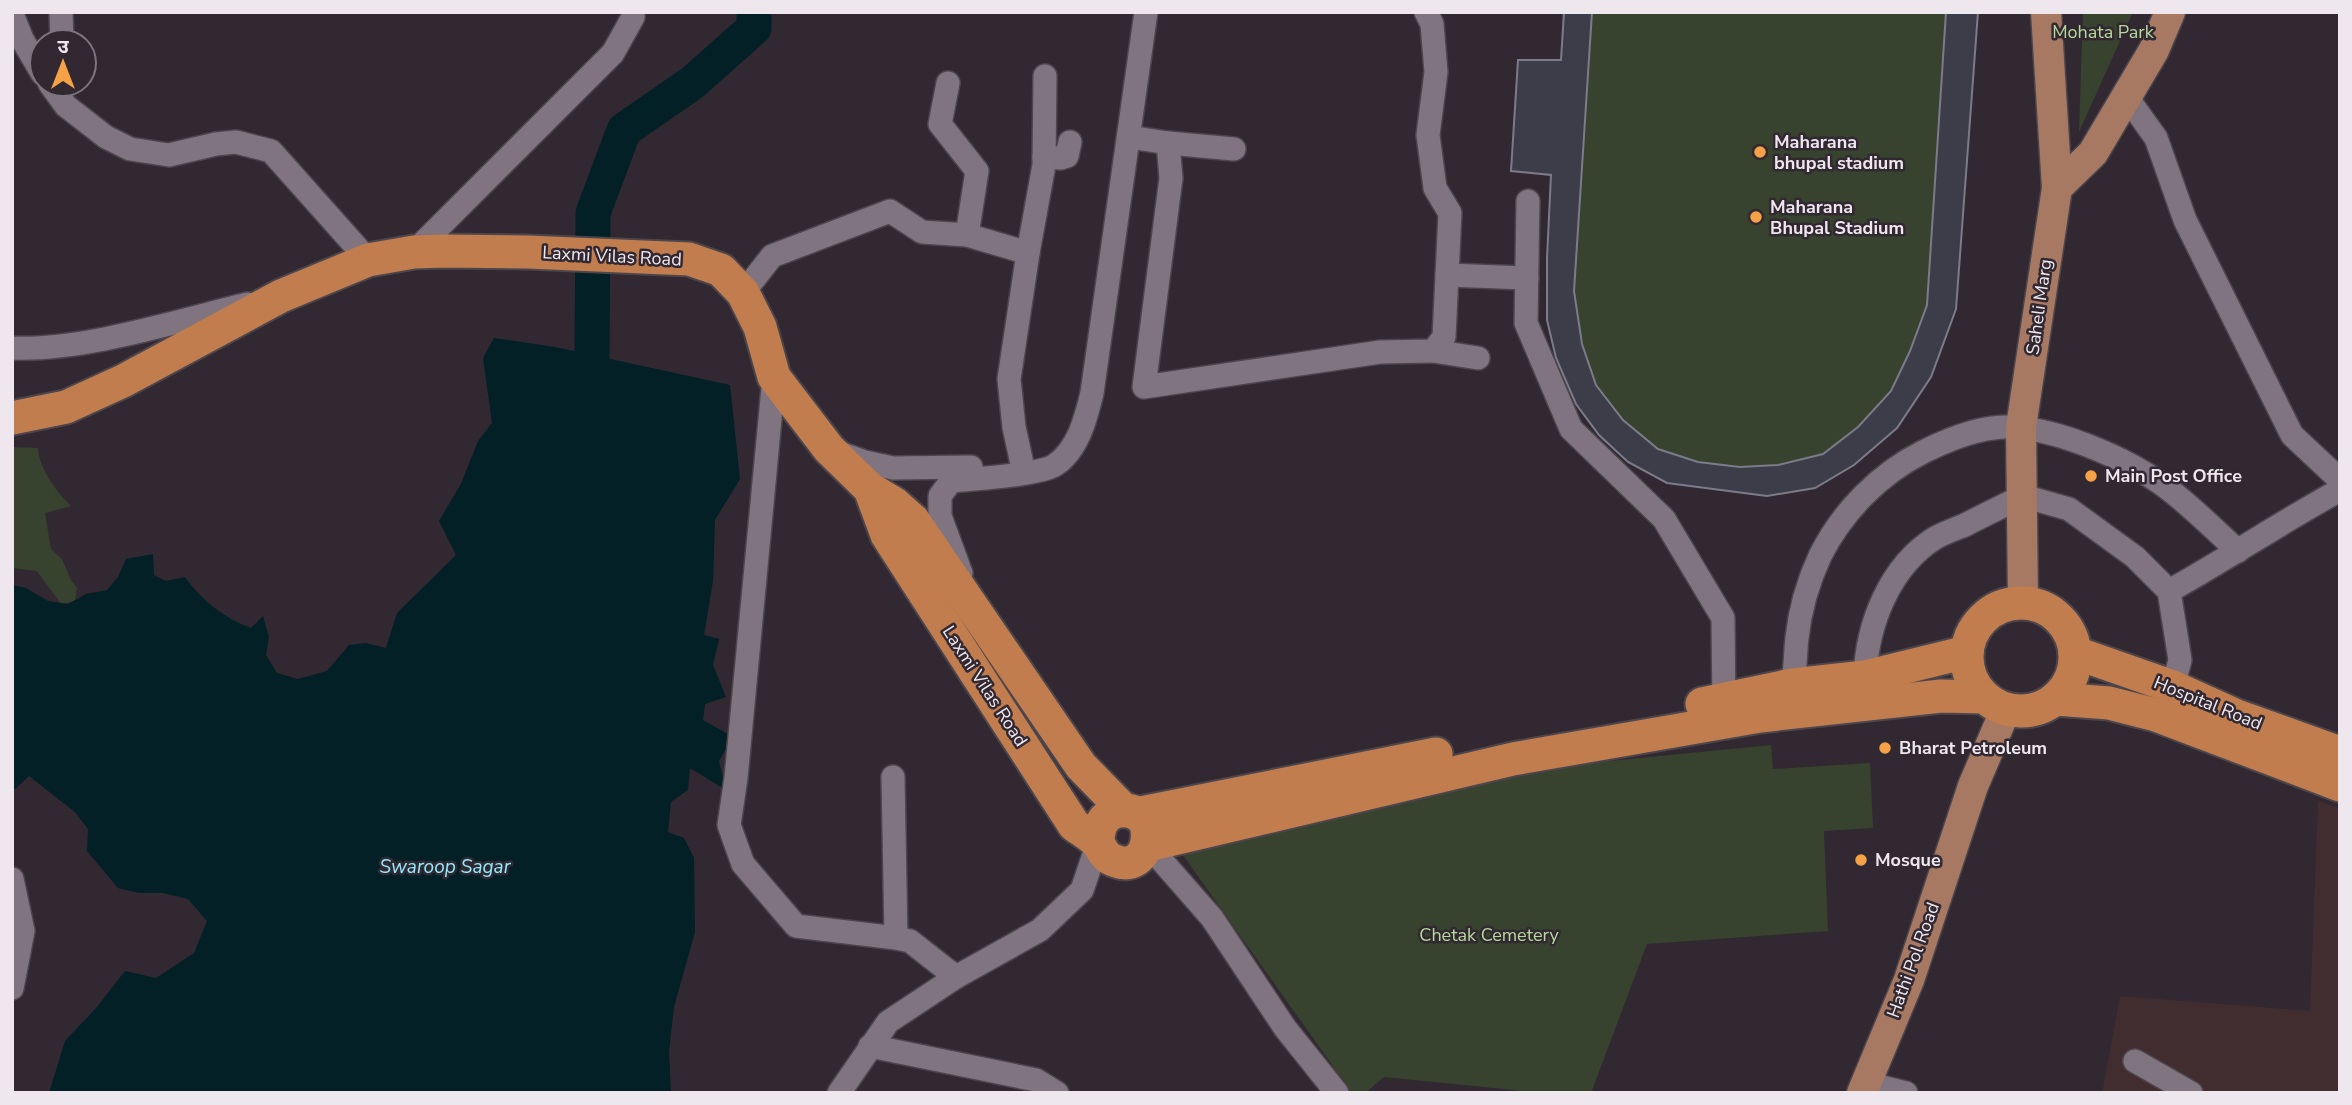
<svg xmlns="http://www.w3.org/2000/svg" width="2352" height="1105" font-family="'Nunito Sans','Noto Sans Devanagari',sans-serif">
<rect width="100%" height="100%" fill="#312831"/>
<path fill="#412d2f" d="M2318 801 2340 808V1093H2102L2120 996 2310 1011Z"/>
<g fill="#37432e">
<path d="M1564 12H1978L1956 309 1931 377 1897 428 1854 465 1815 488 1767 496 1667 483 1628 462 1599 435 1575 404 1560 373 1547 320 1551 176 1511 171 1518 60H1561Z"/>
<path d="M2083 12H2133L2079 132Z"/>
<path d="M12 447 38 448C39 469 56 491 71 506L45 513 51 549 62 559 71 580 77 588 75 601 61 604 37 571 12 568Z"/>
<path d="M1771 745 1773 769 1870 763 1873 828 1824 831 1828 931 1647 944 1591 1093H1543L1384 1077 1365 1093H1352L1180 851 1358 806 1569 765Z"/>
</g>
<path fill="#022026" d="M494 338 555 347 730 385 740 479 715 520 713 581 704 635 719 639 713 665 726 697 705 704 703 720 733 737 719 761 726 790 690 768 688 790 671 802 668 832 684 838 694 858 695 932 674 1007 669 1052 671 1093H49L65 1041 97 1007 125 971 156 978 194 953 207 921 188 899 163 893H139L118 888 87 851 88 829 75 812 29 776 15 789 12 786V585L26 588 48 601 68 604 86 594 107 590 118 577 126 559 153 554 154 575 166 581 185 577C202 601 224 618 251 628L263 616 269 637 266 655 277 673 298 679 327 671 349 645 366 643 386 648 397 613 456 555 439 521 461 484 478 441 492 423 483 358Z"/>
<g fill="none" stroke-linecap="round" stroke-linejoin="round">
<path stroke="#022026" stroke-width="35" d="M592 355 593 213 624 130 692 83 754 28V12"/>
</g>
<path fill="#3d3c49" stroke="#7c7b89" stroke-width="2" d="M1564 12H1592L1574 291 1582 344 1596 385 1623 420 1658 449 1698 462 1740 467 1778 465 1823 454 1858 427 1891 391 1910 351 1927 305 1946 12H1978L1956 309 1931 377 1897 428 1854 465 1815 488 1767 496 1667 483 1628 462 1599 435 1576 404 1556 358 1547 320V258L1551 175 1511 171 1518 60H1561Z"/>
<g fill="none" stroke-linecap="round" stroke-linejoin="round">
<g stroke="#4c454c" stroke-width="26">
<g id="minor">
<path d="M61 12 62 42"/>
<path d="M12 14 22 39 42 73"/>
<path d="M948 83 940 124 977 171 967 235"/>
<path d="M50 84 66 106 106 137 130 149 169 155 216 144 236 142 271 151 368 260"/>
<path d="M2126 96 2156 138 2185 220 2292 435 2340 480"/>
<path d="M1129 137 1168 143 1171 178 1144 387 1380 352 1433 351 1444 337 1450 213 1435 188 1428 135 1436 72 1432 24 1426 12"/>
<path d="M1168 143 1234 149"/>
<path d="M1044 157 1061 158 1067 156 1070 142"/>
<path d="M1528 201 1526 323 1571 429 1664 519 1723 618 1724 714"/>
<path d="M414 252 613 53 633 17V12"/>
<path d="M1028 253 1044 165 1045 76"/>
<path d="M1447 275 1527 278"/>
<path d="M743 293 772 256 890 211 922 232 967 235 1028 253 1009 379 1014 427 1022 464"/>
<path d="M12 348C84 351 177 321 248 304"/>
<path d="M1433 351 1478 358"/>
<path d="M774 377 736 778 729 825 743 864 796 926 896 938"/>
<path d="M840 453 865 462 893 468 971 467"/>
<path d="M961 573 940 516V496L951 481C972 479 1040 475 1055 465 1078 450 1086 418 1092 393L1146 12"/>
<path d="M2169 591C2227 559 2281 522 2340 490"/>
<path d="M1865 677C1867 625 1889 567 1935 538 1944 533 1955 529 1965 525 1984 515 2003 506 2023 496L2069 509 2135 557 2169 591 2180 660 2173 687"/>
<path d="M1792 685C1796 669 1795 654 1797 638 1800 609 1808 582 1820 556 1842 512 1879 474 1923 452 1945 441 1969 431 1993 428 2045 421 2130 459 2171 491 2194 509 2216 531 2238 551"/>
<path d="M893 777 896 938 910 941 956 977"/>
<path d="M1148 845 1212 918 1285 1028 1337 1093"/>
<path d="M12 879 23 931 12 988"/>
<path d="M870 1046 1036 1080 1057 1093"/>
<path d="M2135 1061 2191 1093"/>
<path d="M1866 1083 1906 1093"/>
<path d="M839 1093 888 1022 956 977 1040 930 1082 890 1098 843"/>
</g>
</g>
<g stroke="#4c454c" stroke-width="33">
<g id="major">
<path d="M2057 188 2093 153 2154 50 2170 12"/>
<path d="M2023 603 2021 427 2057 188 2046 12"/>
<path d="M1862 1093 1909 980 1973 786 2006 709"/>
</g>
</g>
<g stroke="#4c454c" stroke-width="37">
<g id="highway">
<path d="M12 418 66 407 123 381 281 296 368 260 414 252 445 251 528 252 689 259 721 270 743 293 760 327 774 377 829 449 870 489 887 535 1074 825C1081 830 1089 835 1096 841 1101 846 1103 854 1109 858 1155 884 1163 797 1115 812 1101 817 1098 830 1098 843"/>
<path d="M870 489 895 504 913 520 1081 766 1125 811"/>
<circle cx="2021" cy="657" r="54"/>
<path d="M2076 653 2173 687 2237 716 2340 753"/>
<path d="M2055 699 2109 703 2156 715 2340 785"/>
<path d="M1702 704 1792 685 1865 677 1967 652"/>
<path d="M1136 814 1436 754"/>
<path d="M1148 845 1513 759 1760 716 1941 696 1984 697"/>
</g>
</g>
<use href="#minor" stroke="#7f747f" stroke-width="23"/>
<use href="#major" stroke="#a77962" stroke-width="30"/>
<use href="#highway" stroke="#c17d4e" stroke-width="33"/>
</g>
<g fill="#f6a247" stroke="#312831" stroke-width="2.5">
<circle cx="1760" cy="152" r="7"/>
<circle cx="1756" cy="217" r="7"/>
<circle cx="2091" cy="476" r="7"/>
<circle cx="1885" cy="748" r="7"/>
<circle cx="1861" cy="860" r="7"/>
</g>
<g text-anchor="middle" stroke-width="5" stroke-linejoin="round" paint-order="stroke">
<g font-size="18" fill="#b7d99b" stroke="#312831">
<text x="2103" y="38">Mohata Park</text>
<text x="1489" y="941">Chetak Cemetery</text>
</g>
<g font-size="18" font-weight="bold" fill="#eee8ee" stroke="#312831" text-anchor="start">
<text x="1774" y="148">Maharana<tspan x="1774" dy="21">bhupal stadium</tspan></text>
<text x="1770" y="213">Maharana<tspan x="1770" dy="21">Bhupal Stadium</tspan></text>
<text x="2105" y="482">Main Post Office</text>
<text x="1899" y="754">Bharat Petroleum</text>
<text x="1875" y="866">Mosque</text>
</g>
<g font-size="18" fill="#eee8ee" stroke="#312831">
<text transform="translate(612 256) rotate(3)" y="6">Laxmi Vilas Road</text>
<text transform="translate(2039 307) rotate(-82)" y="6">Saheli Marg</text>
<text transform="translate(985 686) rotate(57)" y="6">Laxmi Vilas Road</text>
<text transform="translate(2208 703) rotate(22)" y="6">Hospital Road</text>
<text transform="translate(1913 960) rotate(-70)" y="6">Hathi Pol Road</text>
</g>
<g font-size="19" font-style="italic" fill="#8febfe" stroke="#312831">
<text x="445" y="873">Swaroop Sagar</text>
</g>
</g>
<rect width="2352" height="1105" fill="none" stroke="#eee8ee" stroke-width="28"/>
<g transform="translate(63 63)"><circle r="33" fill="#312831" stroke="#7d757d" stroke-width="2"/>
<path d="M0-5L12 26L0 18L-12 26Z" fill="#f6a247"/>
<text y="-10" font-size="19" font-weight="bold" text-anchor="middle" fill="#eee8ee">उ</text>
</g>
</svg>
